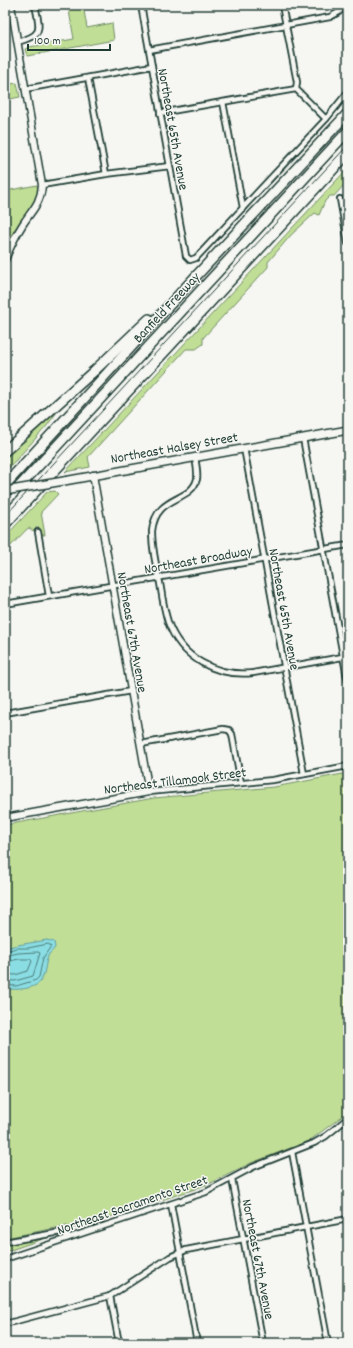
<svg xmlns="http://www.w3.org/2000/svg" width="353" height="1348" font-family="Dekko,sans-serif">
<rect width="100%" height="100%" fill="#f6f6f2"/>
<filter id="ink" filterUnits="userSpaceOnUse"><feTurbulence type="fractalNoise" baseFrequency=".025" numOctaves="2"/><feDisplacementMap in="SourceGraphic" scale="8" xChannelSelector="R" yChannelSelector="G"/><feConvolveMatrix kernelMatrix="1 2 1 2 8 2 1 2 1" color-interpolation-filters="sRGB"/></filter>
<g filter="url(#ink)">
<g fill="#c1de96" stroke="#708e65">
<path d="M68 5H83L87 28 112 23 114 40 27 56 25 49 29 47 74 39Z"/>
<path d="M17 83 20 97 5 100V85Z"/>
<path d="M348 168V177L345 181V184L334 196H330L325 201 319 215 315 213 291 235 268 262V267L203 338V344L196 349H186L88 457 90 467 65 472Z"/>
<path d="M37 185C40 200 29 209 21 220 15 229 10 238 5 248V191Z"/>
<path d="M56 411 57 412 46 427 5 472V456L29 437Z"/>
<path d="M55 491 58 494 41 512 45 535H42L39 527H37L33 531 29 528 27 529 5 552V537L47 492Z"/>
<path d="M348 773V1112L309 1141 251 1163 211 1183 192 1190 76 1228 66 1226 5 1238V825L154 798 274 787Z"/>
<path d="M46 1238 5 1252V1245Z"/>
</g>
<path fill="#8bdde4" stroke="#609d9e" d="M47 940 54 942 55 947C54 950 51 952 49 954 45 961 46 971 42 979 38 989 15 991 5 988V948C19 944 33 943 47 940Z"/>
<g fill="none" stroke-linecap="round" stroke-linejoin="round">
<g stroke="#4a7d7a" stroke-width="1">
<path d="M5 951 17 948H28L48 944 51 946 43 958 39 977 36 980 16 986 5 985"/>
<path d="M5 956 18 953 38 952 40 953 33 976 15 981 5 980"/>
<path d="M5 962 19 959H30L32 961 28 971 15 975 5 974"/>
</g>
<g stroke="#1f3d34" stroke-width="8">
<g id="minor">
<path d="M141 5 186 256 190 260 196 258 326 119 348 92"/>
<path d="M282 5 297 82 296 89 326 119"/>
<path d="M17 42C44 35 40 29 35 5"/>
<path d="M149 50 330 17 339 12 346 5"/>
<path d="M88 78 106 174"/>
<path d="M25 89 152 66"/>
<path d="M223 102 243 208"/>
<path d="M160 113 296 89"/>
<path d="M42 185 106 174 170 166"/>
<path d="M340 199 348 243"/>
<path d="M303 438 348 683"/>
<path d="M244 448 304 774"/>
<path d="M195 457C196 464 198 471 197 479 191 503 156 494 152 531 152 549 156 566 160 583 162 596 164 610 168 622 181 658 216 677 253 673L348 656"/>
<path d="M38 532 49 596"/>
<path d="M5 604 348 545"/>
<path d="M5 713 131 691"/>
<path d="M141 744 223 729 229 730 232 734 241 783"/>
<path d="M149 792 273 780 348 766"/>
<path d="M292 1152 328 1343"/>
<path d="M232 1179 263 1343"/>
<path d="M171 1204 197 1343"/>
<path d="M5 1242 61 1232 65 1233 68 1238"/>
<path d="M5 1259 206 1192 253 1167 314 1143 326 1136 348 1118"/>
<path d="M110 1296 119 1343"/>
<path d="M5 1324 110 1296 170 1257 186 1250 348 1219"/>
</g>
</g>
<g stroke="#1f3d34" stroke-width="9">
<g id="tertiary">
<path d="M5 260C10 247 16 235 23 224 32 210 41 203 42 185L11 5"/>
<path d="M5 818 149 792 93 475"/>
</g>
</g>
<g stroke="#1f3d34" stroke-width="10">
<path id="secondary" d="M64 481 348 430"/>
</g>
<g stroke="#1f3d34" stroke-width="12">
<g id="motorway">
<path d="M5 451 94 371 149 319"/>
<path d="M5 485 185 288 348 113"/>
<path d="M5 502 348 131"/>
</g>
</g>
<use href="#minor" stroke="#f6f6f2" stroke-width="4.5"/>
<use href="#tertiary" stroke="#f6f6f2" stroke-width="6"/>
<use href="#secondary" stroke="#f6f6f2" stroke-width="7"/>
<use href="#motorway" stroke="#f6f6f2" stroke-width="9"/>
<path stroke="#1f3d34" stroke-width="1" d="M5 516 348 145"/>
<path stroke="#1f3d34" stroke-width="1.5" d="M5 532 348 161"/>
<g stroke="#1f3d34" stroke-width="10" stroke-linecap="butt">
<path id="secondary-bridge" d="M5 491 64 481"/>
</g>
<use href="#secondary-bridge" stroke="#f6f6f2" stroke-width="7"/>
</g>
</g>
<g text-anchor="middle" stroke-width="3" stroke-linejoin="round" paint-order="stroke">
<g font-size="14" fill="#1f3d34" stroke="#f6f6f2">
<text transform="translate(174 129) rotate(80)" y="5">Northeast 65th Avenue</text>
<text transform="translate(166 307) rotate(-47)" y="5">Banfield Freeway</text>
<text transform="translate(174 447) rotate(-10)" y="5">Northeast Halsey Street</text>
<text transform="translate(198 559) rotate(-10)" y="5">Northeast Broadway</text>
<text transform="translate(285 609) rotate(80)" y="5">Northeast 65th Avenue</text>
<text transform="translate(133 632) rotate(80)" y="5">Northeast 67th Avenue</text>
<text transform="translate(175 780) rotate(-7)" y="5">Northeast Tillamook Street</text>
<text transform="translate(132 1204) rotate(-19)" y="5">Northeast Sacramento Street</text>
<text transform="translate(259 1259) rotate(79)" y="5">Northeast 67th Avenue</text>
</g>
</g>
<rect width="353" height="1348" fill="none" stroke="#f6f6f2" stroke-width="20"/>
<rect x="10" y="10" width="333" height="1328" fill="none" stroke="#1f3d34" stroke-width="1.5" filter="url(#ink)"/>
<path d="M28 44v6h82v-6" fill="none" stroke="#1f3d34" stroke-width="2"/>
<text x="34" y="44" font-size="12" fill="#1f3d34" stroke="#f6f6f2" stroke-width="3" paint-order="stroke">100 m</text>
</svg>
